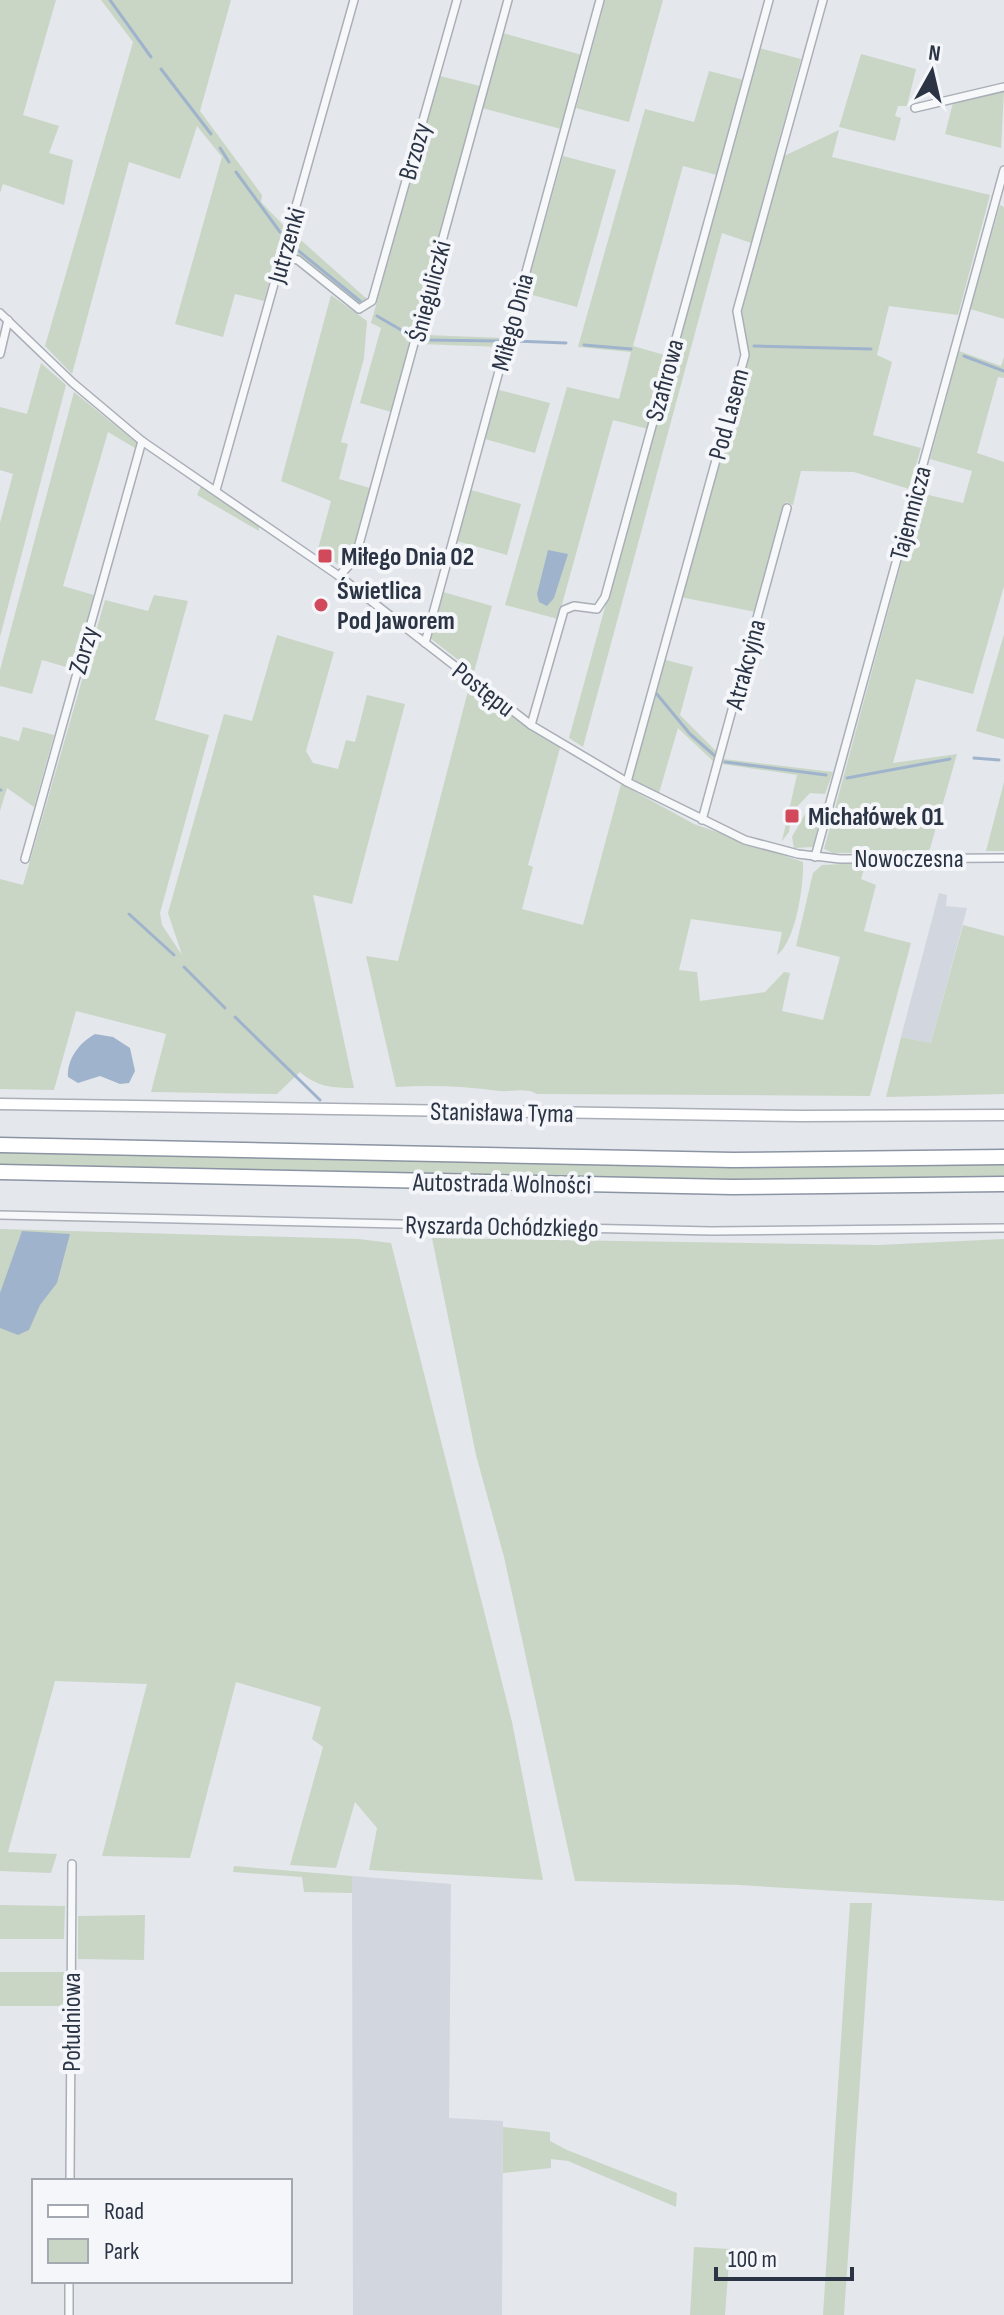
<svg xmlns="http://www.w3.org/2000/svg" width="1004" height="2315" font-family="'Sofia Sans Condensed',sans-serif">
<rect width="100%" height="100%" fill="#e4e7ec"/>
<g fill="#d2d6de">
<path d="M939 893 947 895 946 906 967 908 931 1043 901 1037Z"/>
<path d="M352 1876 451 1884 449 2118 503 2121 502 2315H353Z"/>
</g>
<g fill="#c9d6c5">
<path d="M0 0H56L23 115 59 126 49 153 73 160 64 205 3 184 0 193Z"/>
<path d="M101 0H231L200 111 262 195 261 202 284 226 264 301 235 294 223 337 175 324 222 157 197 126 180 179 129 162 72 374 45 346 133 42Z"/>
<path d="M605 0H663L629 122 576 108Z"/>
<path d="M503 33 582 55 561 129 482 108Z"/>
<path d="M759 48 801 59 751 243 722 233 583 747 569 738Z"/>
<path d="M861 54 916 69 907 106H898L895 116 901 118 895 141 839 127Z"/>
<path d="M709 71 744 80 717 175 683 166 633 346 668 356 648 429 613 420 558 619 505 605 567 387 619 399 631 352 578 347 645 109 694 122Z"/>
<path d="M440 76 480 86 391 412 360 403 381 328 371 323Z"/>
<path d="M1004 90 1001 148 945 134 953 103Z"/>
<path d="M839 130 832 157 990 195 958 315 889 306 877 355 892 362 873 435 921 448 909 489 854 472 801 471 793 505 786 502 756 612 680 597 749 350 740 312 784 156Z"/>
<path d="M563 156 616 170 577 307 525 293Z"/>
<path d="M1000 205 1004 207V319L970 309Z"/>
<path d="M294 234 367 299 365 302 357 303 290 251Z"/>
<path d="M331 295 367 321 364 358 341 442 348 444 339 479 370 488 349 563 340 566 318 549 331 501 281 481Z"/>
<path d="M421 334 426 335 505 338 502 347 419 344Z"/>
<path d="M959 351 1001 366 1004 357V378L998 377 977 453 1004 462V586L973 694 916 679 893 763 957 754 929 852 833 853 824 849 920 493 963 503 972 471 930 459Z"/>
<path d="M41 363 66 385 0 637V523L13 474 0 470V407L27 414Z"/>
<path d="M499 390 550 403 535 453 485 439Z"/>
<path d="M74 392 137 443 135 448 108 432 63 586 94 595 73 669 42 660 32 694 0 686V670Z"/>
<path d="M201 486 259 523V531L197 495Z"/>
<path d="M471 490 521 504 507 555 457 541Z"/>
<path d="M443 592 492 606 474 672 430 638Z"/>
<path d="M154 595 188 601 155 720 209 735 160 913 162 925 182 955 168 913 224 714 252 721 277 635 334 652 306 751 313 763 338 769 346 740 355 742 367 695 405 704 352 904 313 895 354 1088C333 1088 317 1087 300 1072L277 1094 151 1092 166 1034 76 1011 54 1090 0 1089V879L23 885 105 600 148 611Z"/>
<path d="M1004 634V739L976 731Z"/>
<path d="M662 659 693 667 680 715 717 752 714 762 678 728 659 793 630 778Z"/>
<path d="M469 687 560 748 528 865 533 867 522 909 583 925 621 784 694 824 803 862C804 884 796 941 777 955L782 932 691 919 679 970 697 972 700 1001 765 992 784 972 790 973 782 1011 823 1020 840 957 796 946 813 873 822 865 866 863 861 879 876 885 864 931 911 943 870 1096 537 1094C526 1087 512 1092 499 1091 464 1086 431 1085 396 1087L366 956 398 961Z"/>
<path d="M23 727 54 735 34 807 7 788 0 811V736L19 741Z"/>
<path d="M723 759 833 772 825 794 810 793 792 812 789 832 782 841 797 775 722 764Z"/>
<path d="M1004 782V851H986Z"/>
<path d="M809 807 822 811 813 847 794 848 792 837Z"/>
<path d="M963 925 1004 936V1094L886 1097 901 1037 931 1043Z"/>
<path d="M0 1150 1004 1162V1178L686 1180 0 1166Z"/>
<path d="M0 1229 359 1239 391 1243 512 1722 543 1880 369 1870 377 1828 355 1802 336 1868 290 1865 323 1747 312 1739 321 1707 236 1682 190 1858 102 1856 147 1684 55 1681 8 1852 57 1854 51 1873 0 1871Z"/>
<path d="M432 1238 878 1245 1004 1239V1901L739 1885 575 1881 504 1557 476 1455Z"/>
<path d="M234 1866 352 1876V1893L304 1892 302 1877 233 1872Z"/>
<path d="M850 1903H872L844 2315H823Z"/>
<path d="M0 1905 65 1906 64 1939H0Z"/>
<path d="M145 1915 144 1960 78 1959V1916Z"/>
<path d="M0 1972H64L63 2006H0Z"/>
<path d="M503 2127 550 2132V2141L567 2150 677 2193 676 2207 568 2161 551 2159V2168L503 2173Z"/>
<path d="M694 2247 730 2249 725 2315H690Z"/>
</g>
<g fill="#9fb4cc">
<path d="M548 550 568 554 554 598 547 606 539 602 537 594Z"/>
<path d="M95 1034 113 1037 130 1048 135 1071 129 1083 120 1084 100 1076 78 1083 68 1077C67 1059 79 1043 95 1034Z"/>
<path d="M22 1231 70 1234 57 1283 40 1305 29 1330 18 1335 0 1328V1293Z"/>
</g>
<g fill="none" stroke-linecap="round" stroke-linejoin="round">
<g stroke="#9fb4cc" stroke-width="3">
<path d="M110 0 151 57"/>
<path d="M161 69 211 134"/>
<path d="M220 148 229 162"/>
<path d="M236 172 280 232"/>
<path d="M295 248 360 301"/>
<path d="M377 316 408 334"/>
<path d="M425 340 501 341"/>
<path d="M515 341 566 343"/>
<path d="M584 345 631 349"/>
<path d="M754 346 871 349"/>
<path d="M964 356 1004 371"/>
<path d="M656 693 690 734 715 756"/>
<path d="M974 758 999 760"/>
<path d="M725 762 826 775"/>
<path d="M847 778 950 759"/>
<path d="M0 790H1"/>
<path d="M129 914 174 955"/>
<path d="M184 967 225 1008"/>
<path d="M235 1017 320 1100"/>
</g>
<g stroke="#a9aeb7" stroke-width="10">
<g id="street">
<path d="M915 108 1004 87"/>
<path d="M283 257 298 260 359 309 372 301 457 0"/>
<path d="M0 313 73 383 142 441 339 576 531 725 627 782 745 840 798 854 840 859 1004 858"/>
<path d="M0 354 8 320"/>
<path d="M216 490 354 0"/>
<path d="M339 576 355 559 508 0"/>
<path d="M425 643 600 0"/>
<path d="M531 725 564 610 574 606 597 609 605 597 769 0"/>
<path d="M627 782 745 355 737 311 823 0"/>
<path d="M702 820 787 508"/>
<path d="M815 857 1004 170"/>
<path d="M25 859 142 441"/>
<path d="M0 1215 712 1231 1004 1228"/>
<path d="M70 2181 72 1864"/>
<path d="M69 2315V2281"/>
</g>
</g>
<g stroke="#a9aeb7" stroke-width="13">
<path id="secondary" d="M0 1104 802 1116 1004 1115"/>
</g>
<g stroke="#8b94a3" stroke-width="17">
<g id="highway">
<path d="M0 1145 733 1160 1004 1157"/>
<path d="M0 1172 732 1187 1004 1184"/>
</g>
</g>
<use href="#street" stroke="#f7f8fa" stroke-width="7"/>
<use href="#secondary" stroke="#fff" stroke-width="10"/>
<use href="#highway" stroke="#fff" stroke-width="14"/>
</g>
<g fill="#d1495b" stroke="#f4f6f9" stroke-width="3">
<rect x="317" y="548" width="16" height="16" rx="4"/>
<circle cx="321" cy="605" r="8"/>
<rect x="784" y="808" width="16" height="16" rx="4"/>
</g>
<g text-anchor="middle" stroke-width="8" stroke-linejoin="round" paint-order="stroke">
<g font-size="26" fill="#2b3445" stroke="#f4f6f9">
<text transform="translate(414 151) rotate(-74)" y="9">Brzozy</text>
<text transform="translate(286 245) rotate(-74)" y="9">Jutrzenki</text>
<text transform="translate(429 291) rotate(-75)" y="9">Śnieguliczki</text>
<text transform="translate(512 322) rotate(-75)" y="9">Miłego Dnia</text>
<text transform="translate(664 380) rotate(-75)" y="9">Szafirowa</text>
<text transform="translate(728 414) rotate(-75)" y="9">Pod Lasem</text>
<text transform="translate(910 513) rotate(-75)" y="9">Tajemnicza</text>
<text transform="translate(83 650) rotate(-74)" y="9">Zorzy</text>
<text transform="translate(745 664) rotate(-75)" y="9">Atrakcyjna</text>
<text transform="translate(484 689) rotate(38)" y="9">Postępu</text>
<text x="909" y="867">Nowoczesna</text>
<text transform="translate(502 1112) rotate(1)" y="9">Stanisława Tyma</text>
<text transform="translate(502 1183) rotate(1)" y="9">Autostrada Wolności</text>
<text transform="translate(502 1226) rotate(1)" y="9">Ryszarda Ochódzkiego</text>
<text transform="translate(71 2022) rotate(-90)" y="9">Południowa</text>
</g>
<g font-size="26" font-weight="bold" fill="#2b3445" stroke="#f4f6f9" text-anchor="start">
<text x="341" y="565">Miłego Dnia 02</text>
<text x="337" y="599">Świetlica<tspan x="337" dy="30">Pod Jaworem</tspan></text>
<text x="808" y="825">Michałówek 01</text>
</g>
</g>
<rect x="32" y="2179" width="260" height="104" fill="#f4f6f9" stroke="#a4a8b1" stroke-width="2"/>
<rect x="48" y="2205" width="40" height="12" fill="#ffffff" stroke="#a4a8b1" stroke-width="2"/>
<text x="104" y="2219" font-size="24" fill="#2b3445">Road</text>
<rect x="48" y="2239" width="40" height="24" fill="#c9d6c5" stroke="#a4a8b1" stroke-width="2"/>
<text x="104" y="2259" font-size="24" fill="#2b3445">Park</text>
<g transform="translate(932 72) rotate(8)" stroke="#f4f6f9" stroke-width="6" paint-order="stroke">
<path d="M0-6L14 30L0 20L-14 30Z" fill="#2b3445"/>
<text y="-12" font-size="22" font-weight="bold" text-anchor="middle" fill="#2b3445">N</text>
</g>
<path d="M716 2267v12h136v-12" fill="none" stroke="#2b3445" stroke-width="4"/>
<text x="728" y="2267" font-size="24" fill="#2b3445" stroke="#f4f6f9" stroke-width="6" paint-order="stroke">100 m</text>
</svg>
